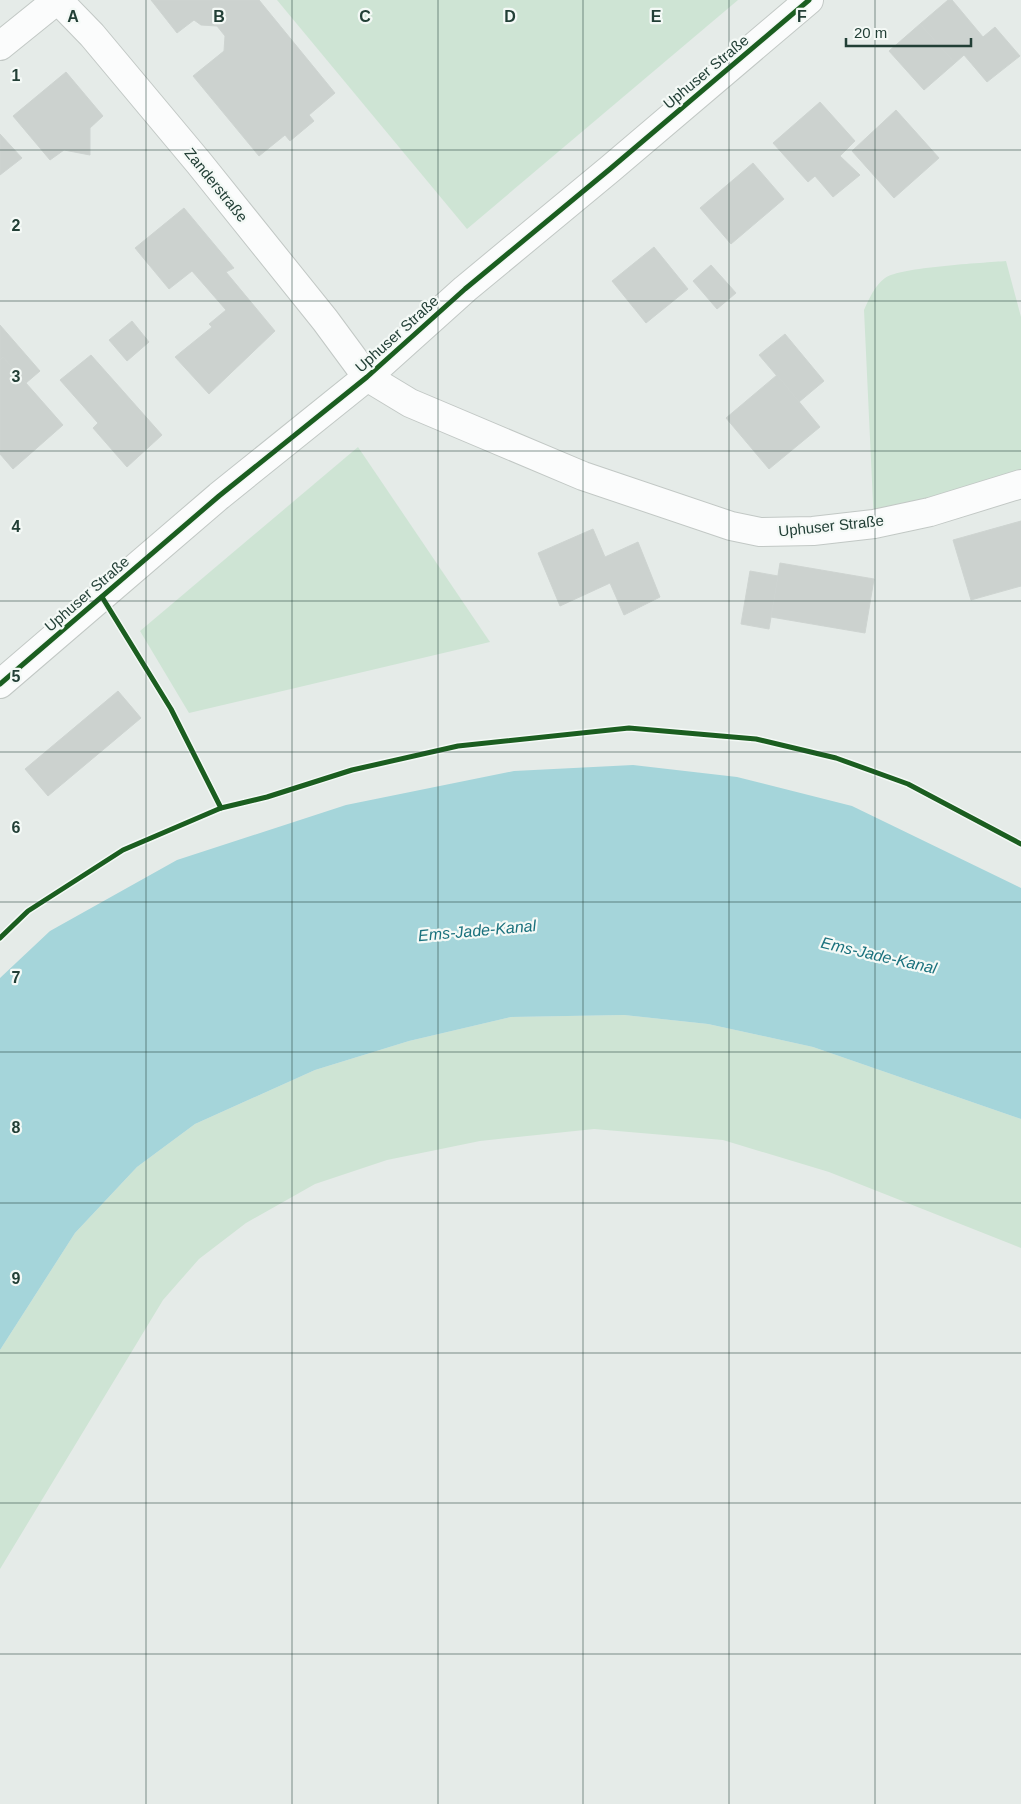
<svg xmlns="http://www.w3.org/2000/svg" width="1021" height="1804" font-family="Helvetica,sans-serif">
<rect width="100%" height="100%" fill="#e5ebe8"/>
<g fill="#cee4d4">
<path d="M277 0H738L467 229Z"/>
<path d="M1006 261 1021 317V484L874 524 864 310C869 299 875 285 885 278 900 267 983 263 1006 261Z"/>
<path d="M358 447 490 642 189 713 140 631Z"/>
<path d="M624 1015 708 1024 813 1047 1021 1119V1248L829 1172 723 1140 594 1129 480 1141 387 1160 315 1184 246 1223 199 1259 163 1300 0 1569V1350L75 1233 137 1167 195 1124 315 1070 409 1041 511 1017Z"/>
</g>
<path fill="#a5d5da" d="M633 765 737 777 852 806 1021 888V1119L813 1047 708 1024 624 1015 511 1017 409 1041 315 1070 195 1124 137 1167 75 1233 0 1350V978L50 931 177 860 346 805 514 771Z"/>
<g fill="#ccd2cf" stroke="#ced4d1">
<path d="M151 0H259L335 93 309 115 314 121 290 141 285 135 259 156 193 76 224 51 225 36 217 26 201 25 194 20 177 33Z"/>
<path d="M948 0H952L983 37 995 27 1020 56 987 82 964 55 955 63 920 24Z"/>
<path d="M920 24 955 63 924 90 889 51Z"/>
<path d="M66 72 103 116 90 128V155L64 150 50 160 13 116Z"/>
<path d="M820 102 855 141 840 156 860 175 833 197 815 176 808 182 773 143Z"/>
<path d="M896 110 939 158 894 198 852 151Z"/>
<path d="M0 134 22 158 0 175Z"/>
<path d="M753 163 784 199 731 244 700 208Z"/>
<path d="M184 208 234 268 226 272 275 331 209 394 175 357 212 327 209 324 226 310 192 271 169 289 135 248Z"/>
<path d="M654 247 688 289 646 323 612 281Z"/>
<path d="M711 265 736 293 717 309 693 281Z"/>
<path d="M132 321 149 342 127 361 109 340Z"/>
<path d="M0 325 40 371 26 383 3 357 0 360Z"/>
<path d="M785 334 824 381 799 402 759 355Z"/>
<path d="M91 355 162 435 127 467 93 428 98 423 60 380Z"/>
<path d="M3 357 63 425 13 469 0 454V360Z"/>
<path d="M777 375 820 427 769 469 726 418Z"/>
<path d="M1021 521V586L971 600 953 540Z"/>
<path d="M593 529 605 557 638 542 660 597 624 615 610 583 560 606 538 553Z"/>
<path d="M780 563 874 579 865 633 771 617Z"/>
<path d="M750 571 778 576 769 629 741 624Z"/>
<path d="M118 691 141 718 48 796 25 769Z"/>
</g>
<g fill="none" stroke-linecap="round" stroke-linejoin="round">
<g stroke="#c2c8c5" stroke-width="30">
<g id="minor">
<path d="M58 0 92 35 199 163 325 320 367 377 410 403 583 476 731 526 760 532 813 531 874 524 930 512 1021 484"/>
<path d="M0 46 57 0"/>
<path d="M0 684 219 496 367 377 465 289 610 169 809 0"/>
</g>
</g>
<use href="#minor" stroke="#fbfcfc" stroke-width="28"/>
<g stroke="#f4f9f6" stroke-width="8">
<g id="cycleway">
<path d="M102 597 171 709 221 808"/>
<path d="M0 684 219 496 367 377 465 289 610 169 809 0"/>
<path d="M0 938 28 911 123 850 221 808 267 797 352 770 458 746 629 728 756 739 836 758 908 784 1021 844"/>
</g>
</g>
<use href="#cycleway" stroke="#1b5e20" stroke-width="5"/>
</g>
<path fill="none" stroke="#223f36" stroke-width="1" stroke-opacity="0.55" d="M146 0V1804M292 0V1804M438 0V1804M583 0V1804M729 0V1804M875 0V1804M0 150H1021M0 301H1021M0 451H1021M0 601H1021M0 752H1021M0 902H1021M0 1052H1021M0 1203H1021M0 1353H1021M0 1503H1021M0 1654H1021"/>
<g text-anchor="middle" stroke-width="4.5" stroke-linejoin="round" paint-order="stroke">
<g font-size="15" fill="#223f36" stroke="#f4f9f6">
<text transform="translate(706 72) rotate(-40)" y="5">Uphuser Straße</text>
<text transform="translate(216 185) rotate(51)" y="5">Zanderstraße</text>
<text transform="translate(397 334) rotate(-42)" y="5">Uphuser Straße</text>
<text transform="translate(831 526) rotate(-6)" y="5">Uphuser Straße</text>
<text transform="translate(87 594) rotate(-41)" y="5">Uphuser Straße</text>
</g>
<g font-size="16" font-style="italic" fill="#1a717d" stroke="#f4f9f6">
<text transform="translate(477 930) rotate(-5)" y="6">Ems-Jade-Kanal</text>
<text transform="translate(879 955) rotate(13)" y="6">Ems-Jade-Kanal</text>
</g>
</g>
<g font-size="16" text-anchor="middle" font-weight="bold" fill="#223f36" stroke="#f4f9f6" stroke-width="4.5" stroke-linejoin="round" paint-order="stroke">
<text x="73" y="22">A</text>
<text x="219" y="22">B</text>
<text x="365" y="22">C</text>
<text x="510" y="22">D</text>
<text x="656" y="22">E</text>
<text x="802" y="22">F</text>
<text x="16" y="81">1</text>
<text x="16" y="231">2</text>
<text x="16" y="382">3</text>
<text x="16" y="532">4</text>
<text x="16" y="682">5</text>
<text x="16" y="833">6</text>
<text x="16" y="983">7</text>
<text x="16" y="1133">8</text>
<text x="16" y="1284">9</text>
</g>
<path d="M846 38v8h125v-8" fill="none" stroke="#223f36" stroke-width="2.5"/>
<text x="854" y="38" font-size="15" fill="#223f36" stroke="#f4f9f6" stroke-width="4" paint-order="stroke">20 m</text>
</svg>
